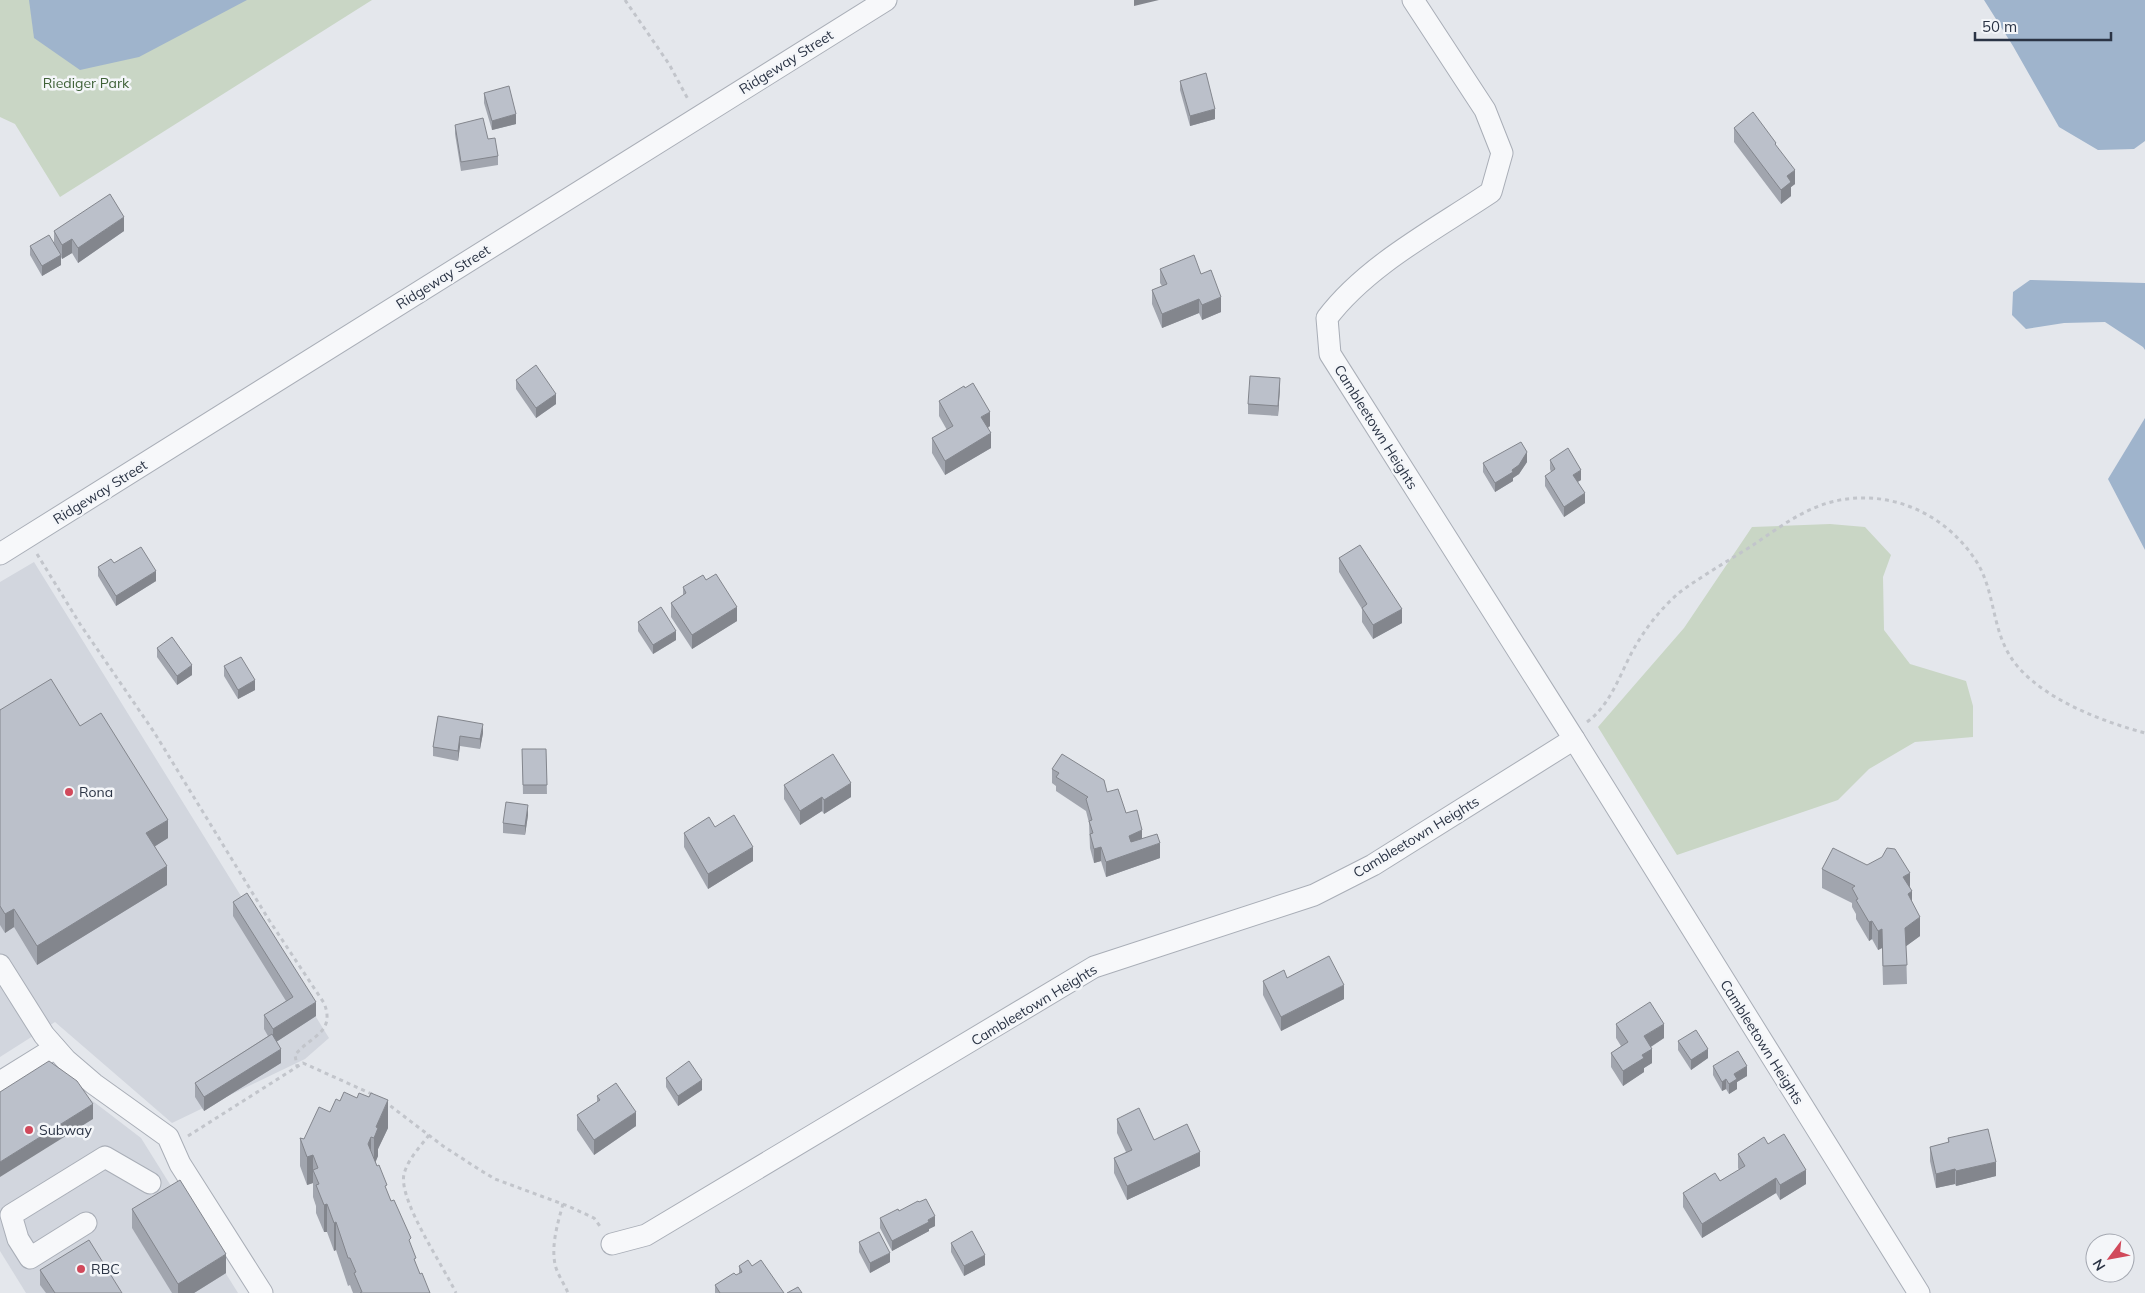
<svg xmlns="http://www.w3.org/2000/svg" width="2145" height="1293" font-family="Mulish,sans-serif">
<rect width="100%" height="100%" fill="#e4e7ec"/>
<g fill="#d2d6de">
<path d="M34 562 329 1038 305 1059 172 1123 55 1022 0 1057V582Z"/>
<path d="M47 1066 141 1138 238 1293H26L0 1251V1097Z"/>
</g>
<g fill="#c9d6c5">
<path d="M0 0H372L60 197 15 124 0 117Z"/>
<path d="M1830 524 1865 527 1891 555 1883 577 1884 630 1910 664 1966 681 1973 706V737L1915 742 1869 769 1838 800 1677 855 1598 727 1684 628 1752 527Z"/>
</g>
<g fill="#9fb4cc">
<path d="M29 0H247L139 57 80 70 34 38Z"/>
<path d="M1984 0H2145V141L2134 149 2098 150 2059 127 2013 46Z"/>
<path d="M2030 280 2145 283V350L2143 347 2105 322 2064 323 2026 329 2012 315 2013 292Z"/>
<path d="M2145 418V550L2108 479Z"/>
</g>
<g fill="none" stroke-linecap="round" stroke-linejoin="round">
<g stroke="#a9aeb7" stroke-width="23">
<g id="minor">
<path d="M1413 0 1485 110 1502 153 1491 192C1436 229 1367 265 1327 318L1330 354 1574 739"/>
<path d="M0 554 886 0"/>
<path d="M0 965 44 1035 66 1060 94 1084 168 1137 180 1164 262 1293"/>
<path d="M0 1082 55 1048"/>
<path d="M86 1223 30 1258 18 1239 11 1215 105 1157 150 1183"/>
<path d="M612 1244 646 1235 1094 967 1314 895 1373 865 1574 739 1919 1293"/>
</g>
</g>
<g stroke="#c2c5cb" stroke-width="3" stroke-dasharray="4 4" stroke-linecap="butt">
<path d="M625 0 669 64 689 101"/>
<path d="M37 554 80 624 154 732 269 920 324 1003C336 1033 310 1036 295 1055L297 1066"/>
<path d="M1587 722C1610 705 1619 677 1632 652 1644 630 1661 608 1680 592 1702 576 1726 562 1750 547 1770 534 1792 517 1814 508 1875 482 1944 508 1978 564 1997 597 1991 637 2019 668 2048 701 2104 722 2145 733"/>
<path d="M384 1101 443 1146 480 1170 495 1179 568 1206 594 1218 602 1229"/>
<path d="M429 1135C420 1147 408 1159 404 1174 398 1200 444 1267 456 1293"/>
<path d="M188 1136 303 1063 374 1095"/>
<path d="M563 1204C558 1222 551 1245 555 1264 557 1274 564 1283 568 1293"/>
</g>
<use href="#minor" stroke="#f7f8fa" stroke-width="21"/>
</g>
<g fill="#a1a5ae">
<path d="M1180 81 1215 119 1190 126 1180 90Z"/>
<path d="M484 93 516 124 492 130 484 103Z"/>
<path d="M455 125 488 139 498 156V165L461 171 455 134Z"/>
<path d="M1734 128 1776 146 1795 184 1791 187V196L1781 204 1734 142Z"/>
<path d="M54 231H124L78 263 72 253 62 259 61 257V265L42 276 30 255V246L54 243Z"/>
<path d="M1160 269 1201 274 1221 312 1202 320 1199 313 1162 328 1152 304V290L1162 286 1160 283Z"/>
<path d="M516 380 556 404 536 418 516 389Z"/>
<path d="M1280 387 1278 416 1248 414V404Z"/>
<path d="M939 401 990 426 988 428 991 448 945 475 932 453V438L947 430 939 416Z"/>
<path d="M1550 460 1581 480 1578 482 1585 503 1564 517 1545 486V476L1551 472 1550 469Z"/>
<path d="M1527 462 1519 474 1513 478V481L1495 492 1483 472V463Z"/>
<path d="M1339 558 1402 623 1373 639 1362 622V609L1339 572Z"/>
<path d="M114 563 156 581 116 606 98 576V567Z"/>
<path d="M706 580 737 621 692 649 671 617V603L683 595V587Z"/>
<path d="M638 622 676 640 653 654 638 631Z"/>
<path d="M157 648 192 675 177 685 157 657Z"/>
<path d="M224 666 255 690 238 699 224 676Z"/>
<path d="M0 710 80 726 168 838 155 846 167 885 37 965 14 927 5 933 0 925Z"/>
<path d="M438 716 483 733 480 749 460 746 458 761 433 756V747Z"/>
<path d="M522 749H546L547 794H523Z"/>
<path d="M1052 769 1107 792 1126 813 1142 839 1160 858 1106 877 1101 861 1094 863 1090 848 1089 823 1086 811 1056 791V786L1052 783Z"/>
<path d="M784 785 851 797 824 814 822 811 800 825 784 799Z"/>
<path d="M528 815 525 835 503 833V823Z"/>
<path d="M715 827 753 861 708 889 684 847V833Z"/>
<path d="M1822 869 1910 887 1912 903 1920 936 1906 946 1907 984 1883 985 1882 948 1878 950 1872 939 1869 941 1856 919V914L1852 907V903L1822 888Z"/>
<path d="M233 902 316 1016 276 1042 281 1063 204 1111 195 1097V1083L268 1036 264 1029V1015L286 1001 233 916Z"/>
<path d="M1287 978 1344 999 1281 1031 1263 995V981Z"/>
<path d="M1616 1024 1664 1038 1651 1047 1652 1063 1644 1068V1072L1623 1086 1611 1067V1053L1621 1046 1616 1038Z"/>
<path d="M1678 1041 1708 1058 1691 1070 1678 1050Z"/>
<path d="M1713 1066 1747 1076 1737 1082V1089L1729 1094 1726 1089 1722 1091 1713 1075Z"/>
<path d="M666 1078 702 1090 678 1106 666 1087Z"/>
<path d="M597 1096 636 1126 594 1155 577 1130V1115L597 1102Z"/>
<path d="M357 1098 388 1128 378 1149V1156L375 1162 387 1192 411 1246 416 1265 420 1274 430 1293H353L350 1285 348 1286 336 1250 334 1251 327 1232H324L316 1213V1206L313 1197V1183L307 1185 300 1166V1138L304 1139 330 1112 340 1101Z"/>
<path d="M1117 1119 1154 1140 1200 1166 1127 1200 1114 1173V1158L1126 1152 1117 1133Z"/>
<path d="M1948 1138 1996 1176 1956 1186 1955 1184 1936 1188 1930 1161V1147L1948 1143Z"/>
<path d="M1768 1144 1806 1184 1780 1200 1776 1193 1702 1238 1683 1207V1193L1720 1181 1739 1170 1738 1168V1154Z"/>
<path d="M132 1209 226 1273 194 1293H172L132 1228Z"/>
<path d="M899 1211 935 1226 929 1229V1231L892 1251 880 1228V1218Z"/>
<path d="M859 1242 890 1262 870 1273 859 1252Z"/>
<path d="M951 1243 985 1265 964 1276 951 1252Z"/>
<path d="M739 1266H752L784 1293H715V1285L739 1274Z"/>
<path d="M40 1270 122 1293H46L40 1285Z"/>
</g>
<g fill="#83868d">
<path d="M1134 0H1159L1134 6Z"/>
<path d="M1215 109V119L1190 126V116Z"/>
<path d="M516 114V124L492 130V121Z"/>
<path d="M1795 170V184L1791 187V196L1781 204V190L1787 176Z"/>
<path d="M124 217V231L78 263V248Z"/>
<path d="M72 239V253L62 259V245Z"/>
<path d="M61 255V265L42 276V266Z"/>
<path d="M1221 297V312L1202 320V305Z"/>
<path d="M1199 299V313L1162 328V314Z"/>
<path d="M1280 378V387L1278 416V406Z"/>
<path d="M556 394V404L536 418V408Z"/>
<path d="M990 412V426L981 431V417Z"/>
<path d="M991 433V448L945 475V461Z"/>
<path d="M1527 452V462L1519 474 1513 478V481L1495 492V483L1512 470Z"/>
<path d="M1581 470V480L1573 484V475Z"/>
<path d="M1585 493V503L1564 517V507Z"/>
<path d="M156 571V581L116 606V596Z"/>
<path d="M737 607V621L692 649V635Z"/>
<path d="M1402 609V623L1373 639V625Z"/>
<path d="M676 631V640L653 654V645Z"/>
<path d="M192 665V675L177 685V676Z"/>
<path d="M255 680V690L238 699V690Z"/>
<path d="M483 724V733L480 749V739Z"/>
<path d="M460 736V746L458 761V751Z"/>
<path d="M851 783V797L824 814V800Z"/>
<path d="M822 797V811L800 825V811Z"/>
<path d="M528 805V815L525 835V826Z"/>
<path d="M168 820V838L146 852V833Z"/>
<path d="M1142 830V844L1129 851V836Z"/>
<path d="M1160 843V858L1106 877V862Z"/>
<path d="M753 847V861L708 889V874Z"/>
<path d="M1101 847V861L1094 863V849Z"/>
<path d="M167 866V885L37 965V946Z"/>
<path d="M1910 873V892L1903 877Z"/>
<path d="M1912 891V910L1908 894Z"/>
<path d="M14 909V927L5 933V914Z"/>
<path d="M1920 917V936L1905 947V928Z"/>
<path d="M1872 921V939L1869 941V922Z"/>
<path d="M1882 929V948L1878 950V931Z"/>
<path d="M1344 985V999L1281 1031V1017Z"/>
<path d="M316 1002V1016L273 1044V1029Z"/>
<path d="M1664 1024V1038L1644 1051V1036Z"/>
<path d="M281 1049V1063L204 1111V1097Z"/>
<path d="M1652 1049V1063L1644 1068V1072L1623 1086V1071L1642 1055Z"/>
<path d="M1708 1049V1058L1691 1070V1060Z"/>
<path d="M1747 1066V1076L1737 1082V1089L1729 1094V1084L1734 1074Z"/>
<path d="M1726 1079V1089L1722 1091V1082Z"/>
<path d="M702 1080V1090L678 1106V1096Z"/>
<path d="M388 1100V1128L378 1149V1156L374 1166V1138L376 1127Z"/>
<path d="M93 1104V1119L0 1177V1162Z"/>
<path d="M636 1112V1126L594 1155V1140Z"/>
<path d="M371 1137V1165L368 1144Z"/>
<path d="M1200 1152V1166L1127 1200V1186Z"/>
<path d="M313 1155V1183L307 1185V1157Z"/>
<path d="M1996 1162V1176L1956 1186V1171Z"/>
<path d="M1955 1169V1184L1936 1188V1174Z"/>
<path d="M1806 1170V1184L1780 1200V1185Z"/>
<path d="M1776 1178V1193L1702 1238V1224Z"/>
<path d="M327 1204V1232H324V1205Z"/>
<path d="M935 1216V1226L929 1229V1231L892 1251V1241Z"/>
<path d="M336 1222V1250L334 1251V1223Z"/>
<path d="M890 1253V1262L870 1273V1263Z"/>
<path d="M226 1254V1273L194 1293H178V1284Z"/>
<path d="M985 1255V1265L964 1276V1266Z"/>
</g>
<g fill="#bbc0ca" stroke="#83868d">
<path d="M1206 73 1215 109 1190 116 1180 81Z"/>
<path d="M509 86 516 114 492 121 484 93Z"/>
<path d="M1753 112 1776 143 1775 144 1795 170 1787 176 1791 182 1781 190 1734 128Z"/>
<path d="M483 118 488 139 495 138 498 156 461 162 455 125Z"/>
<path d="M110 194 124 217 78 248 72 239 62 245 54 231Z"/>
<path d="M49 235 61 255 42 266 30 246Z"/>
<path d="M1194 255 1201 274 1211 270 1221 297 1202 305 1199 299 1162 314 1152 290 1167 284 1160 269Z"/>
<path d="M536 365 556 394 536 408 516 380Z"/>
<path d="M1250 376 1280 378 1278 406 1248 404Z"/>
<path d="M973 383 990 412 981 417 991 433 945 461 932 438 953 426 939 401 964 386 965 388Z"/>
<path d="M1521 442 1527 452 1519 465 1512 470 1513 472 1495 483 1483 463Z"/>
<path d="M1568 448 1581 470 1573 475 1585 493 1564 507 1545 476 1555 469 1550 460Z"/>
<path d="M1360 545 1402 609 1373 625 1362 608 1367 604 1339 558Z"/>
<path d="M141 547 156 571 116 596 98 567 111 559 114 563Z"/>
<path d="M716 574 737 607 692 635 671 603 686 593 683 587 703 575 706 580Z"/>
<path d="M661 607 676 631 653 645 638 622Z"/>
<path d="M172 637 192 665 177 676 157 648Z"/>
<path d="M241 657 255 680 238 690 224 666Z"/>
<path d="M51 679 80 726 101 713 168 820 146 833 167 866 37 946 14 909 5 914 0 906V710Z"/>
<path d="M438 716 483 724 480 739 460 736 458 751 433 747Z"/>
<path d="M522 749H546L547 785H523Z"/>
<path d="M833 754 851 783 824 800 822 797 800 811 784 785Z"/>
<path d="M1062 754 1104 780 1107 792 1118 789 1126 813 1137 810 1142 830 1129 836 1131 842 1157 834 1160 843 1106 862 1101 847 1094 849 1090 834 1093 833 1089 821 1092 820 1086 799 1088 797 1056 777 1059 773 1052 769Z"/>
<path d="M506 802 528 805 525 826 503 823Z"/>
<path d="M734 815 753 847 708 874 684 833 709 817 715 827Z"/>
<path d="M1833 848 1867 865 1882 857 1887 848 1895 849 1910 873 1903 877 1912 891 1908 894 1920 917 1905 928 1907 965 1883 966 1882 929 1878 931 1872 921 1869 922 1856 900 1858 899 1852 888 1855 886 1822 869Z"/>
<path d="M247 893 316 1002 273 1029 264 1015 293 997 233 902Z"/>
<path d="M1329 956 1344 985 1281 1017 1263 981 1284 970 1287 978Z"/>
<path d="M1650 1002 1664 1024 1644 1036 1652 1049 1642 1055 1644 1058 1623 1071 1611 1053 1628 1042 1616 1024Z"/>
<path d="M1696 1030 1708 1049 1691 1060 1678 1041Z"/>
<path d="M272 1034 281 1049 204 1097 195 1083Z"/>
<path d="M1738 1051 1747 1066 1734 1074 1737 1079 1729 1084 1726 1079 1722 1082 1713 1066Z"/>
<path d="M49 1061 77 1081 93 1104 0 1162V1092Z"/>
<path d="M689 1061 702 1080 678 1096 666 1078Z"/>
<path d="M616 1083 636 1112 594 1140 577 1115 600 1100 597 1096Z"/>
<path d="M344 1092 357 1098 359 1093 369 1097 371 1093 388 1100 376 1127 378 1128 374 1138 371 1137 368 1144 377 1166 379 1165 387 1185 385 1186 391 1201 394 1200 411 1238 409 1240 416 1258 414 1259 420 1274 422 1273 430 1293H360L362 1292 354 1273 356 1272 350 1258H348L336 1222 334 1223 327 1204 324 1205 316 1185 319 1184 313 1170 318 1168 313 1155 307 1157 300 1138 304 1139 319 1107 330 1112 336 1099 340 1101Z"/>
<path d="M1139 1108 1154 1140 1187 1124 1200 1152 1127 1186 1114 1158 1132 1150 1117 1119Z"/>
<path d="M1988 1129 1996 1162 1956 1171 1955 1169 1936 1174 1930 1147 1949 1142 1948 1138Z"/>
<path d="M1784 1134 1806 1170 1780 1185 1776 1178 1702 1224 1683 1193 1715 1173 1720 1181 1745 1166 1738 1154 1764 1137 1768 1144Z"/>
<path d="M180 1180 226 1254 178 1284 132 1209Z"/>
<path d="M926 1199 935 1216 928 1220 929 1222 892 1241 880 1218 898 1209 899 1211 918 1201 919 1202Z"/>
<path d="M972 1231 985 1255 964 1266 951 1243Z"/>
<path d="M879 1232 890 1253 870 1263 859 1242Z"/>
<path d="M89 1240 122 1293H55L40 1270Z"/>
<path d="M748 1260 752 1266 761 1260 784 1293H720L715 1285 734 1273 736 1275 742 1272 739 1266Z"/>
<path d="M798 1287 802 1293H787Z"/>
</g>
<g fill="#d1495b" stroke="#f4f6f9" stroke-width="2">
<circle cx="69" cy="792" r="5"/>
<circle cx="29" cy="1130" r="5"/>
<circle cx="81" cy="1269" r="5"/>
</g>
<g text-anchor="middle" stroke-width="5" stroke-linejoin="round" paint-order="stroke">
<g font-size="14" fill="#2b3445" stroke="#f4f6f9">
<text transform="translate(786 62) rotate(-32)" y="5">Ridgeway Street</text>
<text transform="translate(443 277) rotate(-32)" y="5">Ridgeway Street</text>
<text transform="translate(1376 427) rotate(58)" y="5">Cambleetown Heights</text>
<text transform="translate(100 492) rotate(-32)" y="5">Ridgeway Street</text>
<text transform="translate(1416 837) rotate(-31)" y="5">Cambleetown Heights</text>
<text transform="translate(1034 1005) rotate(-31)" y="5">Cambleetown Heights</text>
<text transform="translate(1762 1042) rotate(58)" y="5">Cambleetown Heights</text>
</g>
<g font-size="14" fill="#3f6138" stroke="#f4f6f9">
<text x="86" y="88">Riediger Park</text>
</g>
<g font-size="14" fill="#2b3445" stroke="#f4f6f9" text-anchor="start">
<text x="79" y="797">Rona</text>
<text x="39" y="1135">Subway</text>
<text x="91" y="1274">RBC</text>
</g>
</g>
<g transform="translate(2110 1258) rotate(238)"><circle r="24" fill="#f4f6f9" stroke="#a4a8b1"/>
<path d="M0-4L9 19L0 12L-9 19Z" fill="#d1495b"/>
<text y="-8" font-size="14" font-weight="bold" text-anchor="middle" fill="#2b3445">N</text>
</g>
<path d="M1975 32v8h136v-8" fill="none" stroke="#2b3445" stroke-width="2.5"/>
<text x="1982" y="32" font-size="15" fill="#2b3445" stroke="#f4f6f9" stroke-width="4" paint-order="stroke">50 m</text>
</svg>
